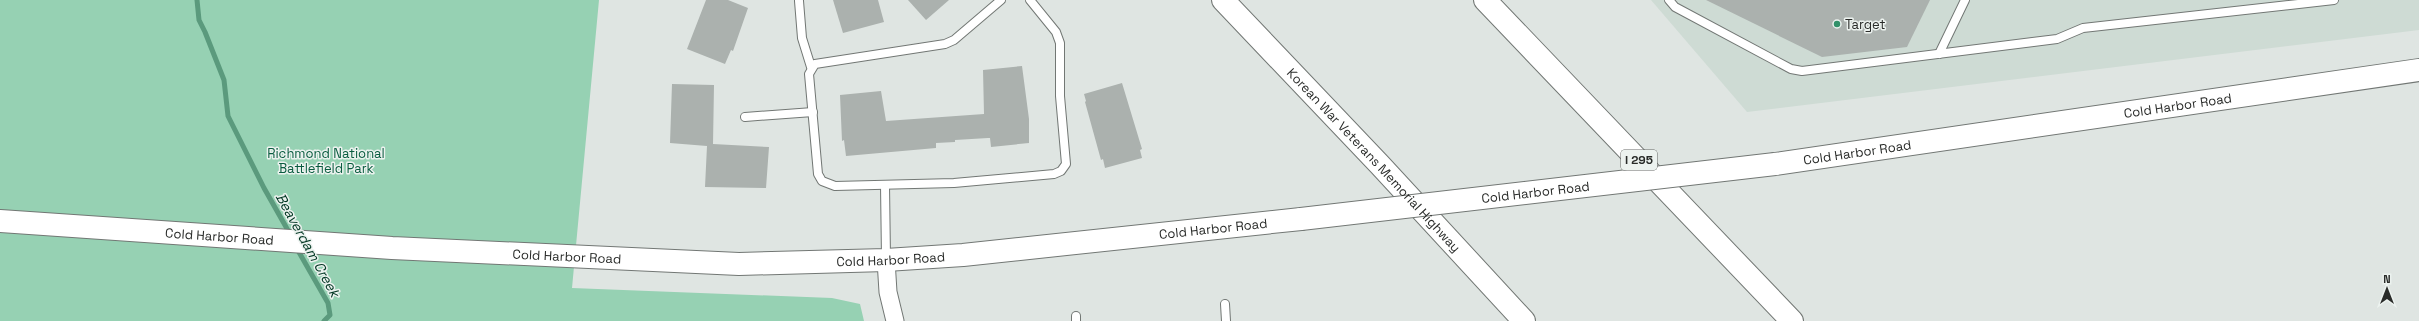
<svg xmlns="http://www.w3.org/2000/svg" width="2419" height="321" font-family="'Space Grotesk',sans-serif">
<rect width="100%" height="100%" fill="#dfe5e2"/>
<path fill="#cedbd4" d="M1651 0H2419V30L1747 112Z"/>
<path fill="#96d1b3" d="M0 0H599L572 288 832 298 860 304 864 321H0Z"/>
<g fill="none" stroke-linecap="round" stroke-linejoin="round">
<g stroke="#5b9a7d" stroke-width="5">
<path d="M197 0 199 20 205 32 224 80 228 116 264 188 290 234"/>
<path d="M296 247 328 303 330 315 324 321"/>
</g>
</g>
<g fill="#abb1ae">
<path d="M706 0H728L748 8 733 51 731 50 725 64 687 49Z"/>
<path d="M833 0H878L884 22 843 33Z"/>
<path d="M908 0H949L926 20Z"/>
<path d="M1706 0H1930L1907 47 1822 57Z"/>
<path d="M1022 66 1029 119V143L991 147 990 138H988L955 140V142L936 143V148L846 156 844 140 842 141 840 95 881 91 886 121 984 114 983 70Z"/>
<path d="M1122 83 1142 149 1140 150 1142 158 1105 168 1103 159 1101 160 1085 102 1086 101 1084 94Z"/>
<path d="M672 84 714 85 713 144 769 147 766 188 705 187 707 146 670 143Z"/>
</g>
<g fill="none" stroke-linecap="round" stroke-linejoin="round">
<g stroke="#727774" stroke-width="10">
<g id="lane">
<path d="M1001 0 954 40 945 44 815 64 809 74 818 174 822 181 835 186 954 183 1054 174 1061 171 1066 164 1060 96V43L1056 32 1030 0"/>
<path d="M1669 0 1675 7 1791 69 1802 71 2057 39 2083 28 2334 0"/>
<path d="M799 1 802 38 811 67"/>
<path d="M1939 54 1965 0"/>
<path d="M745 117 813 112"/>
<path d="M885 185 886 258"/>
<path d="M1225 304 1226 321"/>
<path d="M1076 316V321"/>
</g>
</g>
<g stroke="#727774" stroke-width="19">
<path id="street" d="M886 260 888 292 895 321"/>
</g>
<g stroke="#727774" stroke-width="24">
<g id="secondary">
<path id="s1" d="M1775 164 2419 70"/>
<path id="s2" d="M0 221 392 248 739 264 886 260 963 255 1301 219"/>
</g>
</g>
<g stroke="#727774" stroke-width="24">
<g id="highway">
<path id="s3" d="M1223 0 1380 165 1524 321"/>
<path d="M1485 0 1792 321"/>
</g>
</g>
<use href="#lane" stroke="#fff" stroke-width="8"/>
<use href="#street" stroke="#fff" stroke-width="17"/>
<use href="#secondary" stroke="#fff" stroke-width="22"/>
<use href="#highway" stroke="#fff" stroke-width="22"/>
<g stroke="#727774" stroke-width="24" stroke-linecap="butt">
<g id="secondary-bridge">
<path id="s4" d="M1301 219 1775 164"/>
</g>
</g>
<use href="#secondary-bridge" stroke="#fff" stroke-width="22"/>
</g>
<circle fill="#32916a" stroke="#ecf2ef" stroke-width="1.5" cx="1837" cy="24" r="4"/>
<g text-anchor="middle" stroke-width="3" stroke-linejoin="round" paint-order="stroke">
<rect fill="#ecf2ef" stroke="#646764" stroke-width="1" x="1621" y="150" width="36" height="20" rx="3"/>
<g font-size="12" font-weight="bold" fill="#292b29">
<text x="1639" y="164">I 295</text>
</g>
<g font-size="13" fill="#292b29" stroke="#ecf2ef" text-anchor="start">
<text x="1845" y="29">Target</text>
</g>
<g font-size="13" fill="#292b29" stroke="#ecf2ef">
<text dy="5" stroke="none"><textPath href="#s1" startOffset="407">Cold Harbor Road</textPath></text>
<text dy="5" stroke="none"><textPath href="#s1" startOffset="83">Cold Harbor Road</textPath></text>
<text dy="5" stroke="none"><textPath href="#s3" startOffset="220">Korean War Veterans Memorial Highway</textPath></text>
<text dy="5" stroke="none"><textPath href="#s4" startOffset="236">Cold Harbor Road</textPath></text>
<text dy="5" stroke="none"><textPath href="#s2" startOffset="1216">Cold Harbor Road</textPath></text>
<text dy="5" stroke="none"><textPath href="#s2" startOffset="220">Cold Harbor Road</textPath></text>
<text dy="5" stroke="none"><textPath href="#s2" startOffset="568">Cold Harbor Road</textPath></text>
<text dy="5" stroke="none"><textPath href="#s2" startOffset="892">Cold Harbor Road</textPath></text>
</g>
<g font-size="13" fill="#095c3f" stroke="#ecf2ef">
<text x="326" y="158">Richmond National<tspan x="326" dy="15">Battlefield Park</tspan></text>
</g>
<g font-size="14" font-style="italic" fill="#003622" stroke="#ecf2ef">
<text transform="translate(308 245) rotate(61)" y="5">Beaverdam Creek</text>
</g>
</g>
<g transform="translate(2387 289)" stroke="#ecf2ef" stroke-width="3" paint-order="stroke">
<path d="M0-3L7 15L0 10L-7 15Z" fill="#292b29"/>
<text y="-6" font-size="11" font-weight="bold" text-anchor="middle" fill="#292b29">N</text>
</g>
</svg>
